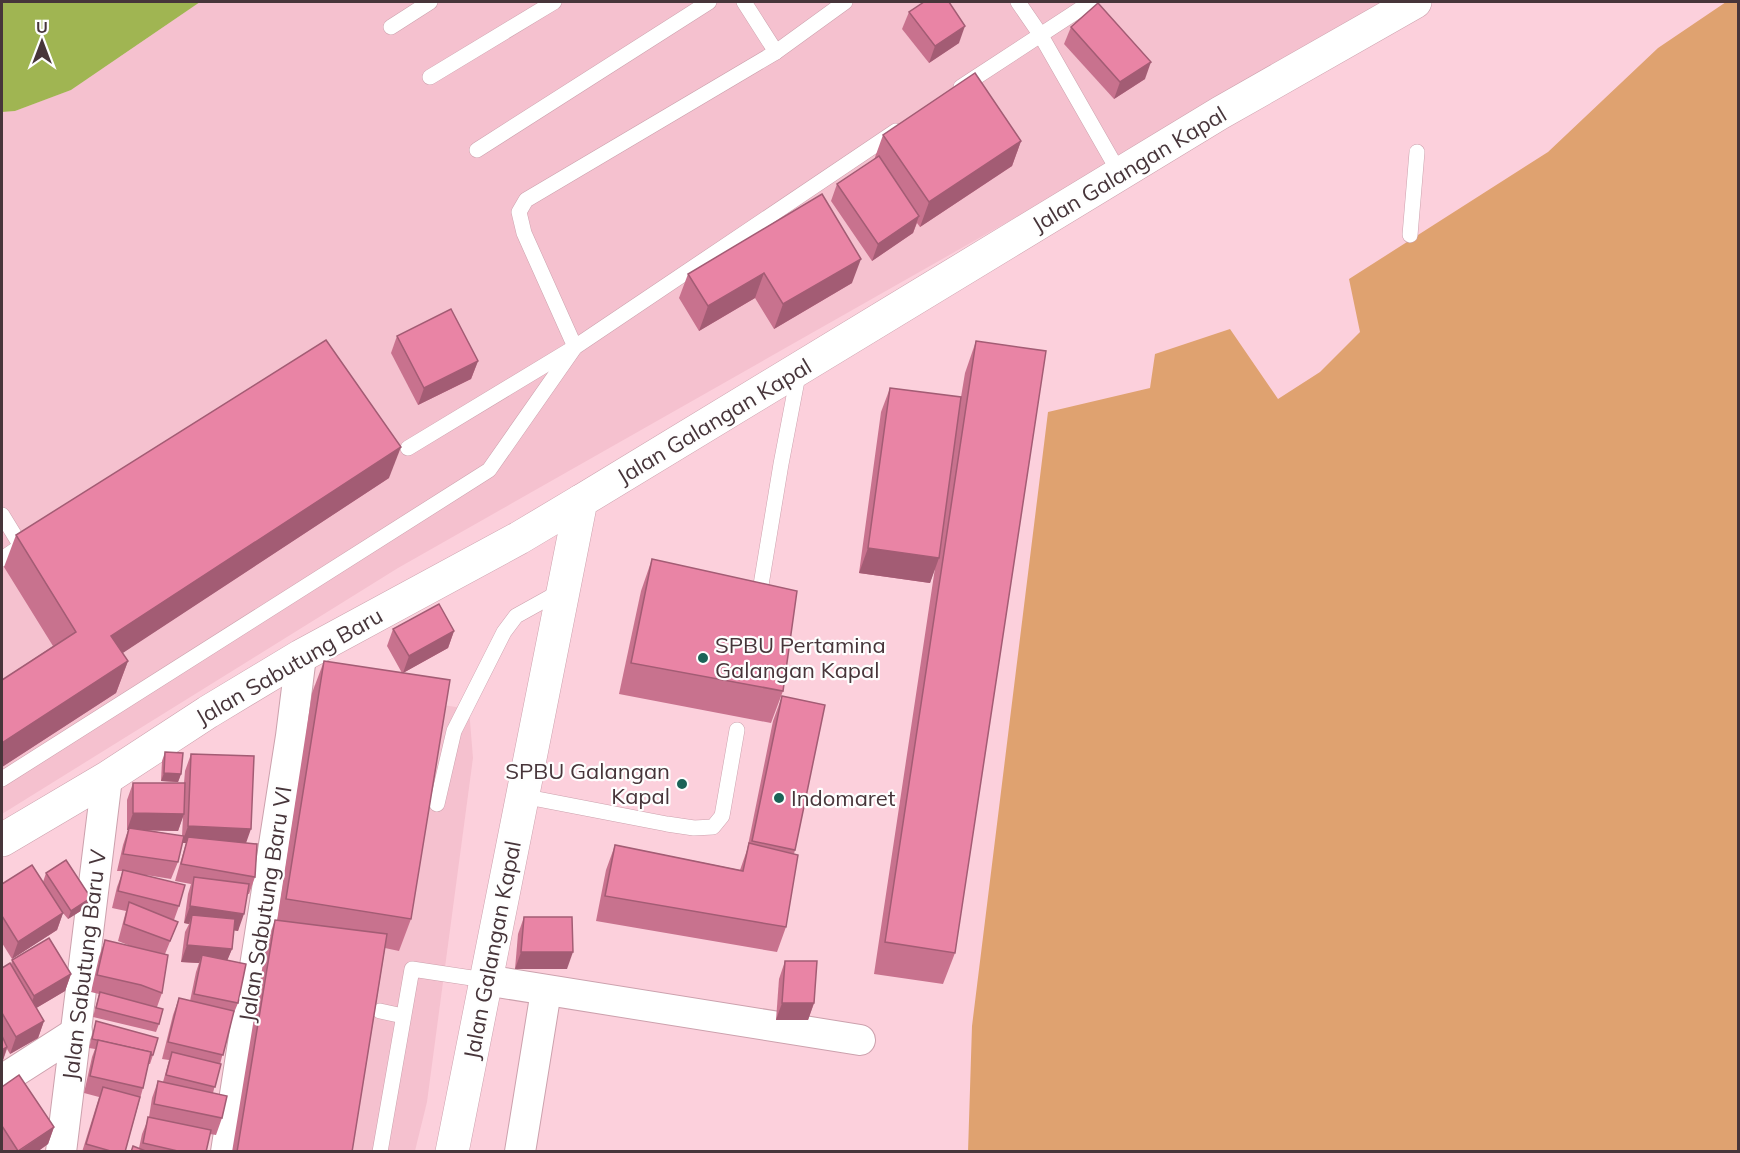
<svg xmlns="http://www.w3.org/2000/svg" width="1740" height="1153" font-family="Mulish,sans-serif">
<rect width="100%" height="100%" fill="#fcd0dc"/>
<g fill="#f5c1cf">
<path d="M200 2H1395L398 568 2 814V112L15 111 71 90Z"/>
<path d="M306 684 469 709 473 758 427 1102 415 1151 229 1152Z"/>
</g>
<path fill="#dfa270" d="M1726 2H1738V1151L968 1152 972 1026 1048 412 1150 388 1155 354 1230 329 1278 399 1320 372 1360 332 1349 279 1548 152 1658 48Z"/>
<path fill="#a0b552" d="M2 2H200L71 90 15 111 2 112Z"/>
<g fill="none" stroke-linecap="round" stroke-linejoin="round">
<g stroke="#cca1ad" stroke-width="16">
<g id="service">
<path d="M744 2 776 52"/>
<path d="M1018 2 1040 34 1120 174"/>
<path d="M391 27 430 2"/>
<path d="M430 77 554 2"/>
<path d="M961 87 1091 2"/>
<path d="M477 150 709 2"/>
<path d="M1410 235 1417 152"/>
<path d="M408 448 575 347 524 233 519 212 526 200 776 52 845 2"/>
<path d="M2 515 21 546 2 559"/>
<path d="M759 597 781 464 799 370"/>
<path d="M2 779 489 470 575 347 896 131"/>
<path d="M522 796 667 824 694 828 713 827 722 816 737 730"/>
<path d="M437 804 454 731 504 632 516 616 561 591"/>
<path d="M380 1011 403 1016"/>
<path d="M380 1152 412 969 485 980"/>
</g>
</g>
<g stroke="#cca1ad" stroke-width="32">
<g id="minor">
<path d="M485 980 860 1040"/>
<path d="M2 1080 77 1032"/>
<path d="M61 1152 107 778"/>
<path d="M226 1152 291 736 301 656"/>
<path d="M520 1152 546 991"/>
</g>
</g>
<g stroke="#cca1ad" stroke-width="34">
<path id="tertiary" d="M2 840 107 778 208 712 301 656 519 538 581 501"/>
</g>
<g stroke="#cca1ad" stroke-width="34">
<path id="secondary" d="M452 1152 581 501 1220 113 1415 2"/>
</g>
<use href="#service" stroke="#fff" stroke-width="15"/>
<use href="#minor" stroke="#fff" stroke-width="30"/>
<use href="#tertiary" stroke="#fff" stroke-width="33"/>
<use href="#secondary" stroke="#fff" stroke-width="33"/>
</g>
<g fill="#c8728e" fill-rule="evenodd">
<path d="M909 12 959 43 929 63 902 29Z"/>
<path d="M1071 27 1145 79 1114 99 1064 44Z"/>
<path d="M883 135 1021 141 1012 166 920 227 917 223 913 233 872 261 831 201 837 184 874 160Z"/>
<path d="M822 194 852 283 774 329 755 298 699 331 679 298 688 274Z"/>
<path d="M397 336 478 361 471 379 418 405 391 353Z"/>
<path d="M976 341 955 953 943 984 874 974 935 568 930 583 859 573 881 412 890 388 959 409 965 373Z"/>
<path d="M389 478 122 653 128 661 116 693 2 767V680L53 646 4 567 16 535Z"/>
<path d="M652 559 783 691 771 723 619 694 641 591Z"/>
<path d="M393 629 454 631 448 648 403 673 411 919 399 951 385 948 352 1152H232L266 945 275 920 277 921 312 693 324 661 402 673 387 646Z"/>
<path d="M782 696 795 850 794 854 786 927 777 952 596 921 606 870 615 845 740 870 747 850 773 721Z"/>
<path d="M165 752 181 774 178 782 161 781 162 761Z"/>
<path d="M191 754 246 843 255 877 249 894H247L238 931 234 930 232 949 227 960 238 1003 231 1020 213 1093 222 1118 216 1135 210 1134 206 1152H131L139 1148 142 1134 149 1117 152 1098 158 1081 163 1082 169 1060 162 1059 173 1015 179 998 190 1001 196 972 199 963 181 962 185 932 189 924 184 923 188 894 191 884 175 881 186 843H182L178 862 171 879 146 875 179 906 174 920 178 922 165 954 162 993 157 1007 159 1024 156 1032 93 1017 99 994 91 992 99 957 105 940 133 947 118 941 126 911 112 908 117 887 123 871H117L123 845 128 830H127V800L133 783H184L185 771ZM183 816 182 836 147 830 178 831Z"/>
<path d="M46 873 87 907 68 919 63 913 57 930 12 959 2 943V884L43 882Z"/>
<path d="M524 917 567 969H515L518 934Z"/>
<path d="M12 960 71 974 65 991 36 1008 44 1021 38 1038 10 1054 7 1049 2 1063V968L11 965Z"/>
<path d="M785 961 814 1003 808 1020H776L779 979Z"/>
<path d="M96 1021 153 1055 150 1064H148L143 1088 125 1152H82L99 1097 84 1093 92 1057 95 1049 89 1048Z"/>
<path d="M2 1087 54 1127 48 1144 37 1152H2Z"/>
</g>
<g fill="#a35c74">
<path d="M965 26 959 43 929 63 935 46Z"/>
<path d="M1151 62 1145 79 1114 99 1120 82Z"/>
<path d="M1021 141 1012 166 920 227 929 202Z"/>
<path d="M919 216 913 233 872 261 878 244Z"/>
<path d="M861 259 852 283 774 329 783 304Z"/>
<path d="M764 273 755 298 699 331 708 306Z"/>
<path d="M478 361 471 379 418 405 424 388Z"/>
<path d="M401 447 389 478 100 668 111 636Z"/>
<path d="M868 548 939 558 930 583 859 573Z"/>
<path d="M454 631 448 648 403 673 409 656Z"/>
<path d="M128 661 116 693 2 767V743Z"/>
<path d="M164 773 181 774 178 782 161 781Z"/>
<path d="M133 813 184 814 178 831 127 830Z"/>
<path d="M188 826 251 829 245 846 188 837 186 843H182Z"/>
<path d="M91 898 87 907 68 919 71 911Z"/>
<path d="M190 906 244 914 238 931 190 924 192 915 189 924 184 923Z"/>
<path d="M63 913 57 930 12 959 18 942Z"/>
<path d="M187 945 232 949 225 966 202 955 199 963 181 962Z"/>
<path d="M521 952H573L567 969H515Z"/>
<path d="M71 974 65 991 28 1013 34 996Z"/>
<path d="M782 1003H814L808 1020H776Z"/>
<path d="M44 1021 38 1038 10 1054 16 1037Z"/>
<path d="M7 1047 2 1063V1050Z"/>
<path d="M54 1127 48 1144 37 1152H18Z"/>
</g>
<g fill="#e984a5" stroke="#a35c74" stroke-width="1.5">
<path d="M924 2H949L965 26 935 46 909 12Z"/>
<path d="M1098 3 1151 62 1120 82 1071 27Z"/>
<path d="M975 73 1021 141 929 202 883 135Z"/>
<path d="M879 156 919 216 878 244 837 184Z"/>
<path d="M822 194 861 259 783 304 764 273 708 306 688 274Z"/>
<path d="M451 309 478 361 424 388 397 336Z"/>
<path d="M326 340 401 447 111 636 128 661 2 743V680L76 632 16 535Z"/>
<path d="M976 341 1046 351 955 953 885 942Z"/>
<path d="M890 388 961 397 939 558 868 548Z"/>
<path d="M652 559 797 591 783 691 631 663Z"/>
<path d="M439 604 454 631 409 656 393 629Z"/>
<path d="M324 661 450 680 411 919 286 899Z"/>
<path d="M782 696 825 705 795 850 752 841Z"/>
<path d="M165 752 183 753 181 774 164 773Z"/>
<path d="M191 754 254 756 251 829 188 826Z"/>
<path d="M133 783H185L184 814 133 813Z"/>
<path d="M129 828 184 836 178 862 123 854Z"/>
<path d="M188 837 257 844 255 877 181 864Z"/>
<path d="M749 843 798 855 786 927 605 896 615 845 743 871Z"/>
<path d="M66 860 91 898 71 911 46 873Z"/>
<path d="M32 865 63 913 18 942 2 916V884Z"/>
<path d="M123 870 185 885 179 906 118 891Z"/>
<path d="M194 877 249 884 244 914 190 906Z"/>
<path d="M129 902 178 922 170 941 124 924Z"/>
<path d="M192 915 235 919 232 949 187 945Z"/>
<path d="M524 917H572L573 952H521Z"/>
<path d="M275 920 387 934 352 1152H237Z"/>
<path d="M49 938 71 974 34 996 12 960Z"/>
<path d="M105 940 168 955 162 993 141 985 97 975Z"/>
<path d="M202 955 246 964 238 1003 194 994Z"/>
<path d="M785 961H817L814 1003H782Z"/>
<path d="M10 963 44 1021 16 1037 2 1013V968Z"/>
<path d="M100 992 163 1009 159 1024 96 1008Z"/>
<path d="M179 998 234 1011 223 1055 168 1042Z"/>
<path d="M96 1021 158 1038 153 1055H151V1052L92 1039Z"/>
<path d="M2 1036 7 1047 2 1050Z"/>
<path d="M98 1040 151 1052 143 1088 90 1076Z"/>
<path d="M172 1052 221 1064 215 1087 166 1075Z"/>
<path d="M19 1075 54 1127 18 1151 2 1126V1087Z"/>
<path d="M158 1081 227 1096 222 1118 154 1104Z"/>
<path d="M103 1087 140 1097 125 1152H114L86 1144Z"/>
<path d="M148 1117 211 1130 206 1152H182L143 1143Z"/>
<path d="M133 1146 148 1152H131Z"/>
</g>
<g fill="#1b6357" stroke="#fefefe" stroke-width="2">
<circle cx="703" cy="658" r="6"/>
<circle cx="682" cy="784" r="6"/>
<circle cx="779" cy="798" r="6"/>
</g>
<g text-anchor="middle" stroke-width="4.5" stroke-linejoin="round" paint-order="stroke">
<g font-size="22" fill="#47353a" stroke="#fefefe">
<text transform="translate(1129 169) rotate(-31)" y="8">Jalan Galangan Kapal</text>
<text transform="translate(714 421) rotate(-31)" y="8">Jalan Galangan Kapal</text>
<text transform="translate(289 666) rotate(-30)" y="8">Jalan Sabutung Baru</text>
<text transform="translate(265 904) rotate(-81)" y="8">Jalan Sabutung Baru VI</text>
<text transform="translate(492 950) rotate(-79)" y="8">Jalan Galangan Kapal</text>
<text transform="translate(84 965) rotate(-83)" y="8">Jalan Sabutung Baru V</text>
</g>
<g font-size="22" fill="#47353a" stroke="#fefefe" text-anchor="start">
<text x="715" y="653">SPBU Pertamina<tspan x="715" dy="25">Galangan Kapal</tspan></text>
<text x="670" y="779" text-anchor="end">SPBU Galangan<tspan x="670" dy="25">Kapal</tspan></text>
<text x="791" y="806">Indomaret</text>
</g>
</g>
<rect width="1740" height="1153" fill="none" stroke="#47353a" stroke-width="6"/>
<g transform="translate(42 42)" stroke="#fefefe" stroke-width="4.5" paint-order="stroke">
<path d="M0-4.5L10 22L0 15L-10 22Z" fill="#47353a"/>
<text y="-9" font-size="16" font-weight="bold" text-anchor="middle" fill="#47353a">U</text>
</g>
</svg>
